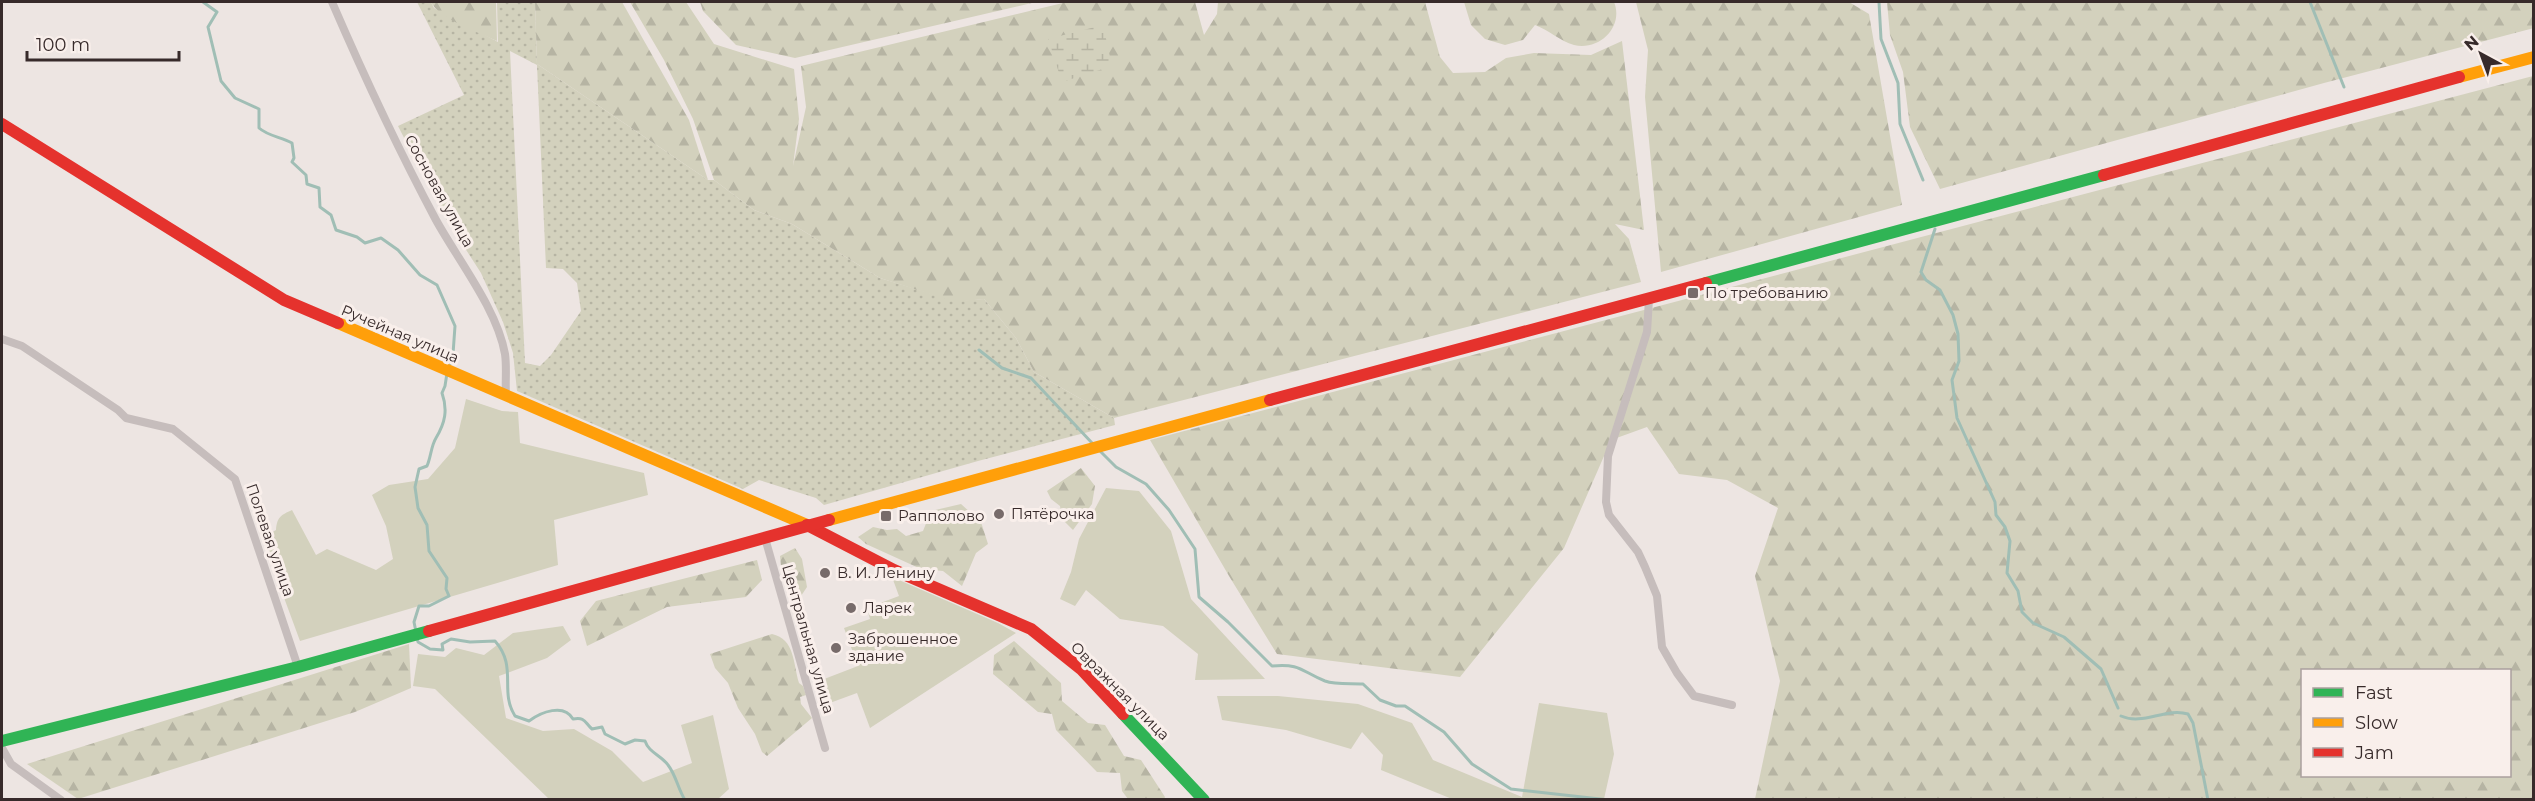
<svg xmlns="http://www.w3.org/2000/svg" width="2535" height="801" font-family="Montserrat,sans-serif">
<defs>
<pattern id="grass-dots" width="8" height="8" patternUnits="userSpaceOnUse" patternTransform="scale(1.5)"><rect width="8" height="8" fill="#d3d1bd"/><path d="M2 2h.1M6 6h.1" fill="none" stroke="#b6b4a3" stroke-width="1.8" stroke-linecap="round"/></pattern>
<pattern id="forest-firs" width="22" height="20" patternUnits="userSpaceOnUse" patternTransform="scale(1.5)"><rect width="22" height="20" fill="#d3d1bd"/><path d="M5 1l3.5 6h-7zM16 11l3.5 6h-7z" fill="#b6b4a3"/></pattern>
<pattern id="wetland-marsh" width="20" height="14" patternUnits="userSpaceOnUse" patternTransform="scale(1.5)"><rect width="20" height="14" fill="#d3d1bd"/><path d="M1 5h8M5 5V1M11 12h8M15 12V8" fill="none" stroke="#b6b4a3"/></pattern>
</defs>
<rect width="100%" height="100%" fill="#ede5e2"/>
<path fill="url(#grass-dots)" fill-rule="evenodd" d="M417 2H431L434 8 498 42 497 2H535L537 64 708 180H714L754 210 792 224 880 278 955 301 984 299 1016 338 1034 372 1114 418 1115 425 978 461 824 505 816 498 759 480 743 489 517 391 513 353 503 322 481 273 443 214 398 126 464 95ZM510 51 537 65 546 268 563 269 577 283 581 311 551 355 540 366 525 363Z"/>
<g fill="url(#forest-firs)" fill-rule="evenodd">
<path d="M431 2H496L497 41C480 33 438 18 431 2Z"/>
<path d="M535 2H622L689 120 708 180 537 64Z"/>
<path d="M630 2H686L714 44 794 69 799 119 793 166 806 107 801 66 1067 2H1195L1204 35 1217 14 1218 2H1425L1440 57 1453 73 1485 72 1506 58 1534 53 1591 55 1622 41 1644 230 1615 224 1629 239 1641 282 1114 418 1034 372 1016 338 984 299 955 302 880 278 792 224 754 210 714 180 693 119 664 60Z"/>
<path d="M700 2H1036L795 58 736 45 703 11Z"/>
<path d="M1464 2H1614C1624 26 1600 51 1574 45 1560 41 1549 30 1535 25L1523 40 1505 45 1485 39 1471 25Z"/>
<path d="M1636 2H1849L1869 14 1902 205 1661 272 1645 97 1648 50Z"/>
<path d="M1887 2H2533L2534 28 2324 83 1940 189 1910 127 1903 72 1890 35Z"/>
<path d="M2533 76V799H1755L1780 681 1755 576 1778 508 1727 480 1679 474 1647 427 1611 440 1564 548 1460 677 1277 654 1229 576 1150 440ZM2302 670H2510V776H2302Z"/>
<path d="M1081 468 1095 486 1092 504 1073 530 1062 519 1060 506 1051 499 1047 491Z"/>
<path d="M961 504 981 522 988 544 976 553 962 586 943 571 921 569 866 544 858 537 873 527 887 530 897 529 906 536 923 531 931 511Z"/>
<path d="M795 548 802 559 807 587 801 596 790 597 782 576 780 556Z"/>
<path d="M757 560 762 580 746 597 667 607 587 646 580 621 596 601Z"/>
<path d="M772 634C795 639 793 663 799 683L803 686 806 695 800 697 801 704 812 718 767 756 762 752 755 734 738 708 728 683 715 668 710 654Z"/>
<path d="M1014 641 1061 683 1062 701 1088 723 1105 725 1124 756 1141 760 1165 797 1164 799H1128L1122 791 1120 773 1097 772 1056 730 1052 714 1038 712 993 674 994 655Z"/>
<path d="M409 644 411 688 355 712 78 799 27 764Z"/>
</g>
<path fill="url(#wetland-marsh)" d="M1103 25 1112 66 1062 82 1048 39Z"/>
<g fill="#d3d1bd">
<path d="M466 399 502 411 518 412 520 443 644 473 648 495 554 520 558 565 300 641 262 538 276 530C277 517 281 515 292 510L316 555 327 549 376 570 393 559 386 526 372 495 389 485 428 479 455 448Z"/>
<path d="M1106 488 1139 491 1171 531 1191 599 1265 679 1195 680 1198 654 1163 626 1120 619 1086 590 1075 606 1060 599 1071 572 1079 539Z"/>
<path d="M892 577 998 623 1016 633 870 728 857 693 827 704 819 681 858 666 844 628 870 619 867 608 899 596Z"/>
<path d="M563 626 571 640 547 658 499 676 506 718 543 731 574 729 612 751 643 782 692 763 681 725 713 715 729 789 718 799H549L435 689 413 686 418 654 445 657 456 648 484 655 513 633Z"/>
<path d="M1217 696H1278L1358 704 1412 723 1433 760 1522 797 1539 703 1607 713 1614 754 1604 799H1452L1381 770 1383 755 1362 732 1351 749 1286 730 1222 720Z"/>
</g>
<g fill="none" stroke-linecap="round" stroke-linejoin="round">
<g stroke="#a0beb5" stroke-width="3">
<path d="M203 2 217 12 208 27 221 81 235 98 259 109V128C268 136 281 137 292 143L294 158 292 162 306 175 307 184 319 188 320 207 331 215 336 230 357 237 365 243 381 238 398 250 420 275 437 285 455 326 453 354 449 367"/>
<path d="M1879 2 1881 39 1898 83 1900 124 1923 180"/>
<path d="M2310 2 2344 87"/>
<path d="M1935 229 1921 272 1926 280 1940 290 1953 315 1958 334 1959 361 1952 380 1957 418 1995 502 1996 515 2005 527 2010 541 2007 573 2018 591 2022 612 2033 623 2064 637 2101 669 2118 708"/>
<path d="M979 350 1002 368 1031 378 1093 444"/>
<path d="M1098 449 1116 467 1146 484 1169 510 1195 549 1199 597 1228 622 1272 666C1301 663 1302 672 1325 681 1336 685 1352 683 1363 684L1380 700 1396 706H1405L1444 732 1472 764 1511 789 1609 800"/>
<path d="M416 632 414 622 419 606H429L449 596 446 589 447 578 429 551 427 525 418 508 415 487 419 469 427 466C431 457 431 446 436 438 445 423 448 410 442 393L445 386 447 373"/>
<path d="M417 638 418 642 430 649 443 650 442 644 451 639 470 642 495 641C518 667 499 691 515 716L529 721C541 712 564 703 573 719 586 717 584 722 592 729L602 727 605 734 625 744 635 740 645 741C649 753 661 755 668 765 676 775 678 789 685 800"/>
<path d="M2121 716C2143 726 2166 707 2188 714L2193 723 2208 800"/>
</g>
<g stroke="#c6bdbc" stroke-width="8">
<path d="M332 2C364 76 398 149 436 220 458 260 497 309 505 354 507 368 505 382 506 396"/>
<path d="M1649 299 1647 332 1608 456 1606 502 1609 515 1638 552 1645 567 1657 596 1662 647 1677 673 1694 696 1732 705"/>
<path d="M2 339 22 346 118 410 126 418 173 429 235 479 298 667"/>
<path d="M765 538 825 748"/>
<path d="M2 748 11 764 61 800"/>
</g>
<g stroke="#30b455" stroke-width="12">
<path d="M1706 283 2104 175"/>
<path d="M1123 714 1204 800"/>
<path d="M2 741 298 667 429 631"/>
</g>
<g stroke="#ff9f0a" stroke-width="12">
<path d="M2459 77 2534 57"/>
<path d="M338 323 807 525"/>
<path d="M829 520 1270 400"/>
</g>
<g stroke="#e5322d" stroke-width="12">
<path d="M2 124 284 300 338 323"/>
<path d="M2104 175 2459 77"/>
<path d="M1270 400 1706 283"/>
<path d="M807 525 894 570 1031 629 1081 669 1123 714"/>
<path d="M429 631 829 520"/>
</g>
</g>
<g fill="#776b6a" stroke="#f9efeb" stroke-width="2">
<rect x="1687" y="287" width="12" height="12" rx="3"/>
<circle cx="999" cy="514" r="6"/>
<rect x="880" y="510" width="12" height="12" rx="3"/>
<circle cx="825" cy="573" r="6"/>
<circle cx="851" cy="608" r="6"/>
<circle cx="836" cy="648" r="6"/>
</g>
<g text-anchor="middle" stroke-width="6" stroke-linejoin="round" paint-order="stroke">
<g font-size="15" fill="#372a2a" stroke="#f9efeb">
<text transform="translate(439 191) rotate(61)" y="5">Сосновая улица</text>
<text transform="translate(400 334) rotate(23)" y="5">Ручейная улица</text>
<text transform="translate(270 540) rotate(71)" y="5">Полевая улица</text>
<text transform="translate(808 639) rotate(74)" y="5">Центральная улица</text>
<text transform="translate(1120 691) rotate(45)" y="5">Овражная улица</text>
</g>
<g font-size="15" fill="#372a2a" stroke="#f9efeb" text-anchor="start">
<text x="1705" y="298">По требованию</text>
<text x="1011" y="519">Пятёрочка</text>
<text x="898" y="521">Рапполово</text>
<text x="837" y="578">В. И. Ленину</text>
<text x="863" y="613">Ларек</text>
<text x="848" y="644">Заброшенное<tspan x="848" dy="17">здание</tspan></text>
</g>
</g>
<rect width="2535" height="801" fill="none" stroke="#372a2a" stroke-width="6"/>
<rect x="2301" y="669" width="210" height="108" fill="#f9efeb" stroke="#aba09e" stroke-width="1.5"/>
<rect x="2313" y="688" width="30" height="9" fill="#30b455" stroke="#aba09e" stroke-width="1.5"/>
<text x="2355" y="699" font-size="18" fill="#372a2a">Fast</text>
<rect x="2313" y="718" width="30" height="9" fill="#ff9f0a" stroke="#aba09e" stroke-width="1.5"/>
<text x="2355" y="729" font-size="18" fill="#372a2a">Slow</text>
<rect x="2313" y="748" width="30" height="9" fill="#e5322d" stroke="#aba09e" stroke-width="1.5"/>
<text x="2355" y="759" font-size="18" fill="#372a2a">Jam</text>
<g transform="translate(2481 54) rotate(319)" stroke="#f9efeb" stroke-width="4.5" paint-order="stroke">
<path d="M0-4.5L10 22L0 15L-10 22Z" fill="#372a2a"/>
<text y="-9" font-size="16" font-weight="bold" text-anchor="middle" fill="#372a2a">N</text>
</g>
<path d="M27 51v9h152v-9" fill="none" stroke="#372a2a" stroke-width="3"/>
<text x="36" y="51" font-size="18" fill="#372a2a" stroke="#f9efeb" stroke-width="4.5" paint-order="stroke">100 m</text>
</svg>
